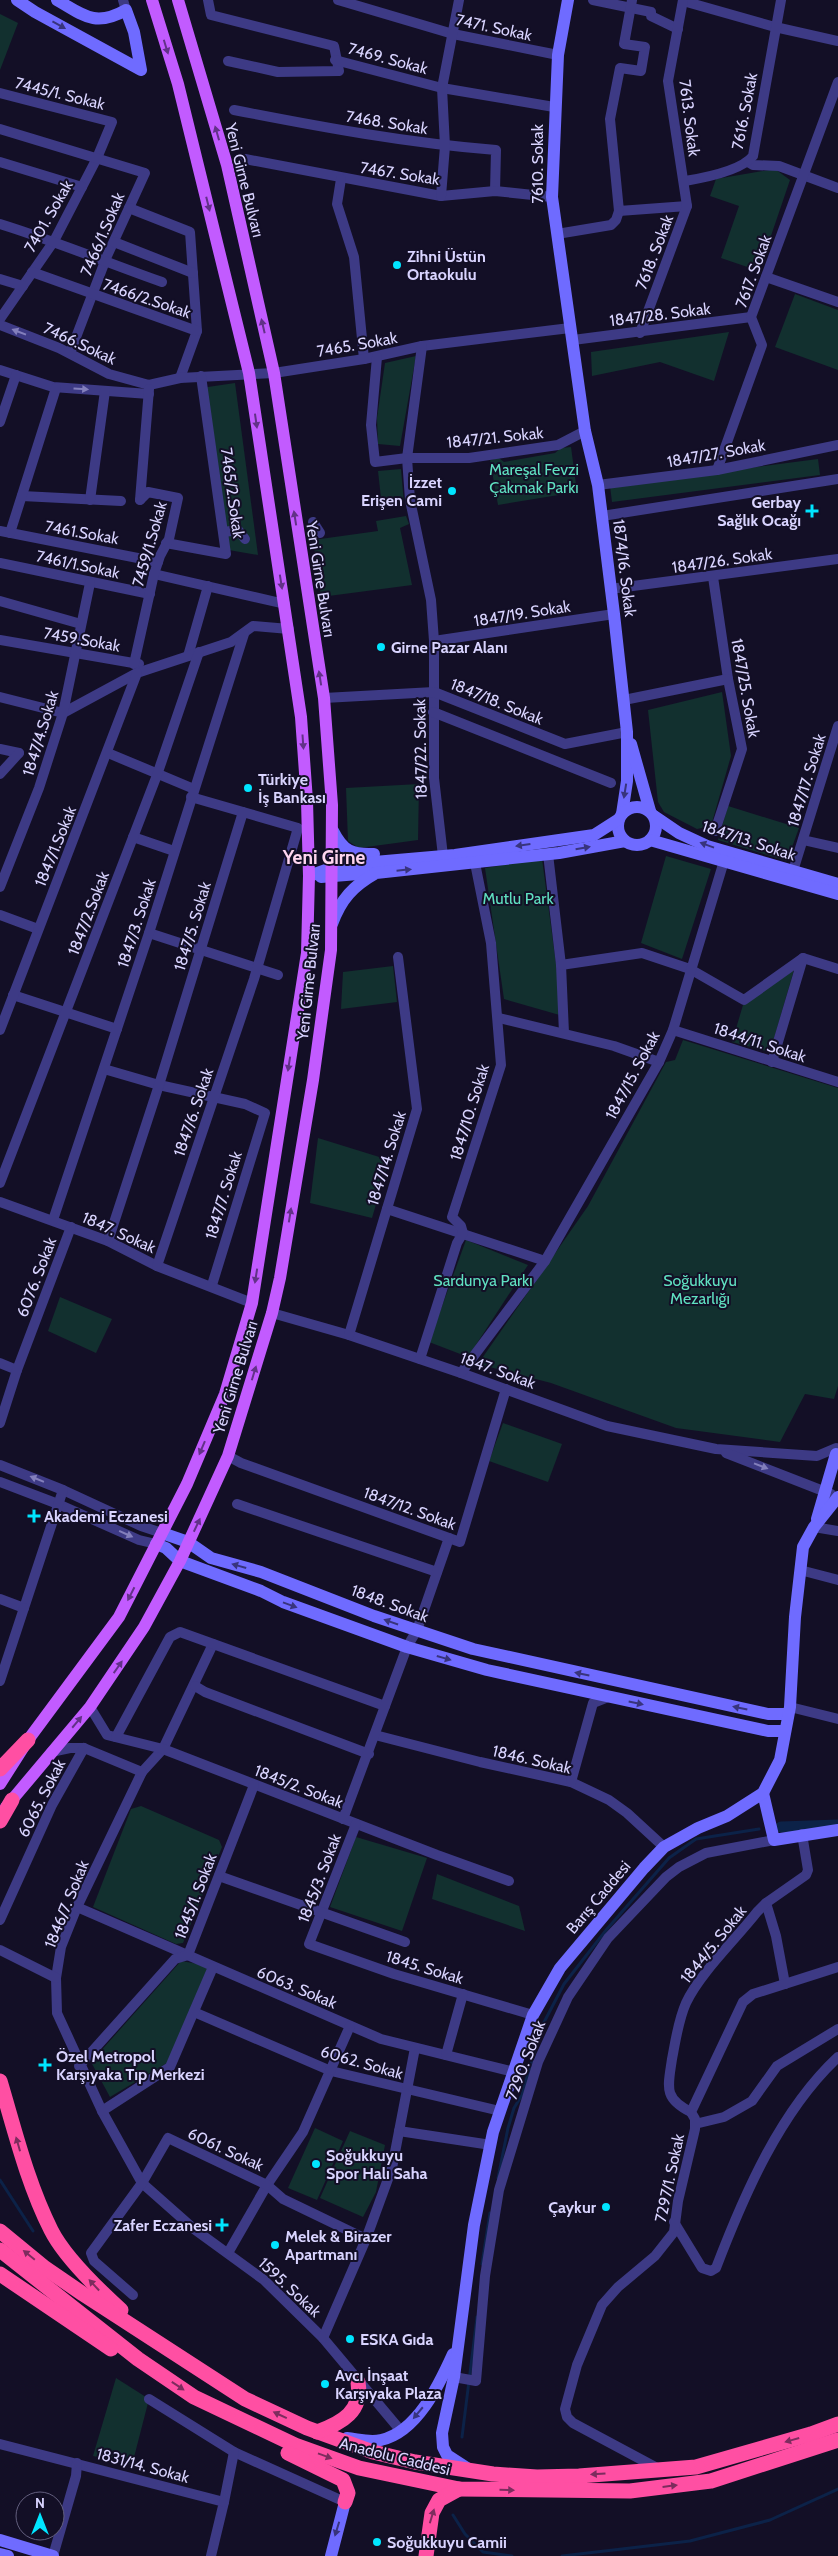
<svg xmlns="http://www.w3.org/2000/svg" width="838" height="2556" font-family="Cabin,sans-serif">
<rect width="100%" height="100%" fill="#130f26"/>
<g fill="#12302f">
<path d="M0 14 18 23 0 70Z"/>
<path d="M775 169 790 180 759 271 721 258 739 206 710 196 716 179Z"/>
<path d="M795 294 838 310V370L775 347Z"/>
<path d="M729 332 714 381 660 362 592 376 591 352Z"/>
<path d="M416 356 400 446 378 444 377 418 385 363Z"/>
<path d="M235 383 258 555 223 549 201 388Z"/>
<path d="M571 447 577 492 498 505 490 460 499 458 504 462 555 453 561 448Z"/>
<path d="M818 459 820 475 612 502 610 486Z"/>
<path d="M401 469 404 504 382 507 378 471Z"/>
<path d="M406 516 409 524 400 528 412 585 321 597 313 540 378 531 376 521Z"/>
<path d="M722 692 731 756 711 826 697 829 664 812 658 802 648 710Z"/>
<path d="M419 784 418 840 359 848 348 841 346 788Z"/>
<path d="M728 806 799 828 787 861 718 840Z"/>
<path d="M666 856 711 869 682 959 641 943Z"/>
<path d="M542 859 563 1016 504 999 485 868Z"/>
<path d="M393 966 397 1002 341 1009 343 972Z"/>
<path d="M794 970 770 1052 732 1042 743 1005Z"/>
<path d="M683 1040 838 1088V1386L834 1399 805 1394 780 1442 676 1428 551 1383 478 1364 588 1206 666 1062 675 1060Z"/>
<path d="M318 1138 389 1160 372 1218 310 1203Z"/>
<path d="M466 1240 528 1265 468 1357 429 1342Z"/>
<path d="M60 1297 112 1319 96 1353 48 1331Z"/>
<path d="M503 1423 562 1444 548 1482 489 1461Z"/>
<path d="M141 1806 219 1840 222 1847 183 1943 176 1944 93 1907 131 1809Z"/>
<path d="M356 1837 427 1858 402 1931 330 1907Z"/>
<path d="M437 1874 519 1906 525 1931 432 1899Z"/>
<path d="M181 1961 210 1966 167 2063 110 2097 91 2062Z"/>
<path d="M315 2128 343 2141 317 2200 288 2188Z"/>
<path d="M350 2131 385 2145 376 2192 363 2217 320 2198Z"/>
<path d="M116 2378 149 2399 132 2465 93 2456Z"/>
</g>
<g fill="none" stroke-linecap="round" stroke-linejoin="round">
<g stroke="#0c2248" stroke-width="3">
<path d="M498 2178 508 2128 514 2108 522 2095 541 2028 564 1984 607 1929 669 1858 696 1839 759 1829"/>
<path d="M0 2180 33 2231"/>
<path d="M482 2264 490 2213"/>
<path d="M462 2437 477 2317"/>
<path d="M453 2515 465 2534 483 2552 512 2556"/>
<path d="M562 2556 690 2541 770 2520 838 2489"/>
</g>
<path stroke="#0c2248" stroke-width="11" d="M781 1827 838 1825"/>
<g stroke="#3d3a85" stroke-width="10">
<path d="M123 0 126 10"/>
<path d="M208 0 211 15 334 46 339 71 278 72 228 61"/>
<path d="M338 0 453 34 558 55"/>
<path d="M593 0 651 12V16L678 29"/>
<path d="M632 0 624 44 645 47 641 71 620 68 610 119 619 211 687 206"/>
<path d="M683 1 775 27 838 41"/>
<path d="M335 60 442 88 554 107"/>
<path d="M0 93 112 122 97 158 54 241 0 319"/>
<path d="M234 110C321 127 407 143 496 150L495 191"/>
<path d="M0 129 145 173 107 256 70 353"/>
<path d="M245 159 441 196 495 191 552 197"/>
<path d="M0 162 82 187"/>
<path d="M748 162 753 165 779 166 838 188"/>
<path d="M341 179 337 204 354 257 364 359"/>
<path d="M685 181C703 178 741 171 753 156L781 0"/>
<path d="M441 196 445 146 442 88 459 0"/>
<path d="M129 208 190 232 197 331 180 378"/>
<path d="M0 224C55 241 108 263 162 282"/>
<path d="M557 234 611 225 616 220 619 211"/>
<path d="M114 242 193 273"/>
<path d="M32 272 197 331"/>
<path d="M766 277 838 302"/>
<path d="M0 279 23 286"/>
<path d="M0 325 59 348 109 374 149 385 180 378 274 373 364 359 422 346 570 328"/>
<path d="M640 333 687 206 668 81 683 0"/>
<path d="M573 340 751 317"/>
<path d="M422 346 407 458 410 500 431 600 434 641V778L443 856"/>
<path d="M377 357 371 425 375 462 407 458H469L558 445 585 431"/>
<path d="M0 370 53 387 149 394"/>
<path d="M0 422 16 375"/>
<path d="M717 470 762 345 751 317 838 82"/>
<path d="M598 485 717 470 838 445"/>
<path d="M22 496 121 501"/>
<path d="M90 500 105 391"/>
<path d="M140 500 149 389"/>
<path d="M602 516 838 479"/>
<path d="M313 522 320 533"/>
<path d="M0 531 158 562"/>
<path d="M224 532 238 530 245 539"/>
<path d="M10 533 56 388"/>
<path d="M166 543 226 554 201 376"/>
<path d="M0 563 150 594"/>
<path d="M154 574 285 604"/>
<path d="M713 577 728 679 742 749 715 831"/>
<path d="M610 589 838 559"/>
<path d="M0 601 81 624"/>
<path d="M0 640 139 664"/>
<path d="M434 641 614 614"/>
<path d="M188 656 208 586"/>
<path d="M134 664 154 574 160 556 169 539 178 498 148 492 140 500"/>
<path d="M0 697 63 713 137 673 231 642 253 626 289 629"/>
<path d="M324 698 434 692 565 744 627 732"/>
<path d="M624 700 728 679"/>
<path d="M433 712 611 783"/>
<path d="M0 749 19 753"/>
<path d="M108 753 194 789"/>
<path d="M0 774 19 753"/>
<path d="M191 797 243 812"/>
<path d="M133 837 174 851"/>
<path d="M803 840 838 848"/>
<path d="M548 854 561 965 564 1033"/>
<path d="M793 871 838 726"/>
<path d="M0 887 39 788 63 713 90 583"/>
<path d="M0 915 38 929"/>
<path d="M149 933 278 975"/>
<path d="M803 958 838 969"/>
<path d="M561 965 642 953 690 969 744 1000 803 958 772 1062"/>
<path d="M13 995 117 1029"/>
<path d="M499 1018 614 1046 659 1062"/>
<path d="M0 1030 137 673"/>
<path d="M673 1030 838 1082"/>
<path d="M104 1069 159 1085 245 1104 265 1113 212 1285"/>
<path d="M0 1183 157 775 199 652"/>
<path d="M0 1202 108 1241 157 1266 252 1303"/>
<path d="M387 1209 545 1261"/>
<path d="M53 1220 149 933 244 634"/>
<path d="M108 1241 159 1085 243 812 298 828 254 979 157 1266"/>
<path d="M272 1313 349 1335 461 1373 607 1426 716 1449 817 1456 836 1448"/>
<path d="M349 1335 417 1109 398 957"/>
<path d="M420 1359 457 1243 463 1233 461 1226 452 1217 501 1065 491 943 475 863"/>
<path d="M0 1363 17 1370"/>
<path d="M461 1373 545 1261 659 1062 673 1030 724 861"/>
<path d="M0 1423 17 1370 71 1227"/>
<path d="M726 1453 831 1494"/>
<path d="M228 1456 241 1463 460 1542 506 1389"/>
<path d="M0 1465 63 1490 141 1526 162 1533"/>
<path d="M0 1482 58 1504 139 1540 156 1544"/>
<path d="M237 1504 437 1572"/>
<path d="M814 1527 838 1531"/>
<path d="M800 1570 838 1580"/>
<path d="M0 1599 24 1608 63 1490"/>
<path d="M213 1644 163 1749 142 1772 77 1907 61 1947 56 1978 57 2013 102 2111 142 2183 194 2229 264 2280 323 2338 401 2431"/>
<path d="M0 1681 24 1608"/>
<path d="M195 1686 205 1692 369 1754"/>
<path d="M90 1707 107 1735 163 1749 437 1855 509 1881"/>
<path d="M790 1707 838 1719"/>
<path d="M375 1735 480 1762 571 1782 609 1800 627 1813 664 1847"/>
<path d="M116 1737 170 1637 180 1632 385 1706"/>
<path d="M51 1752 70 1748H84"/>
<path d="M571 1782 593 1703 608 1697"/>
<path d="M343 1819 407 1647 417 1630 449 1538"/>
<path d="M356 1824 309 1944 394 1974 533 2015"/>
<path d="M219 1876 405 1942"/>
<path d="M766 1903 776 1936 785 1984"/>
<path d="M77 1907 381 2039 514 2072"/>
<path d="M0 1920 52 1805 84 1748 142 1772"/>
<path d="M0 1950 56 1978"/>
<path d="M194 2012 331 2071 500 2111"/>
<path d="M446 2055 463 1994"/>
<path d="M79 2066 175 1959 188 1955 254 1785"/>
<path d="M102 2111 170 2067 213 1967"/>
<path d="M691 2112C663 2098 668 2087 672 2059 676 2039 678 2021 686 2003 700 1973 736 1939 757 1912L766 1903 806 1875 808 1870 802 1834"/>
<path d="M695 2124 724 2117 752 2101 777 2066 838 2029"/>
<path d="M399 2131 491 2145"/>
<path d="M674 2222 702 2268 711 2271 716 2268C744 2195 780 2111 838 2057"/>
<path d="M228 2253 267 2185 303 2132 350 2026"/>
<path d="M133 2295 94 2261 91 2253 142 2183 168 2138 267 2185 283 2199 366 2239"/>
<path d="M323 2338 366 2239 392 2168 415 2048"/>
<path d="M454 2377 476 2381 485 2276 499 2190 538 2062 568 1997 608 1938 666 1877 679 1867 706 1853 774 1840"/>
<path d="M149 2399 234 2452 345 2502"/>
<path d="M0 2444 224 2502 211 2556"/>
<path d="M657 2468 573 2423 567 2417 565 2409 577 2365 602 2305 618 2287 655 2256 674 2232 678 2201 695 2129V2119L691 2112 743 2002 753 1994 838 1967"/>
<path d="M224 2502 234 2452"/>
<path d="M53 2556 76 2476 77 2463"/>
</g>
<g stroke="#6f6bff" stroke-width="12">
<path d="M17 0 35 12 141 70 134 32 126 10C96 27 84 16 57 0"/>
<path d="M568 0 558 55 552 197 585 431 598 485 614 614 627 732V781L622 814"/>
<path d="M631 744 650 811"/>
<circle cx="637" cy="826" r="19"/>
<path d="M654 816 679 833 707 846 838 884"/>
<path d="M333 831C343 851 352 855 374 854"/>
<path d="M650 840 838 894"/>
<path d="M309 876 340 865 455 855 594 835 619 819"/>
<path d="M321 877 371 873"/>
<path d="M332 924C341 899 353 886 376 873L559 853 625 841"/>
<path d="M817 1519 836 1454"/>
<path d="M162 1533 188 1542 211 1558 261 1572 374 1616 473 1649 768 1714H788"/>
<path d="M156 1544 166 1548 180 1561 261 1591 283 1602 407 1647 487 1670 768 1731H785"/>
<path d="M763 1793 774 1840 838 1830"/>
<path d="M347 2438C358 2439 370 2443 381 2440 417 2432 439 2385 453 2354"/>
<path d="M467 2468 447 2455 443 2447 442 2433 454 2377 474 2225 493 2132 533 2015 560 1968 644 1868 664 1847 698 1828 727 1816 763 1793 780 1760 790 1707 795 1617 803 1547 814 1527 838 1497"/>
<path d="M0 2540 53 2556"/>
<path d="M0 2554 8 2556"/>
<path d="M331 2556 345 2502"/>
</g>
<g stroke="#c25bff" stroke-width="12">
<path d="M0 1784 28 1740 119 1617 187 1484 225 1394 252 1303 307 953 309 876 307 801 301 717 249 373 178 84 152 0"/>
<path d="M6 1807 90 1707 144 1627 180 1561 228 1456 272 1313 280 1278 313 1080 331 950 332 805 324 698 274 373 227 165 178 0"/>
</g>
<g stroke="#ff4fa3" stroke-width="15">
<path d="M0 1769 28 1740"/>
<path d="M0 1821 12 1800"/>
<path d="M0 2081C15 2131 27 2182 51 2230 64 2256 99 2290 121 2310"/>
<path d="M0 2231 45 2268 83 2294 245 2399 307 2428 373 2452 415 2462 493 2474 537 2477 579 2476 696 2467 811 2434 838 2424"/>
<path d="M0 2250 138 2359 194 2397 295 2445 359 2468 459 2489 630 2491 711 2481 838 2440"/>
<path d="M0 2274 111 2349"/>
<path d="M317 2432C342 2423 363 2411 358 2382"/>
<path d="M288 2453 343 2480 348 2493 345 2502"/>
<path d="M426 2556 432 2513 439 2500 459 2489"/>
</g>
</g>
<defs><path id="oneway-solid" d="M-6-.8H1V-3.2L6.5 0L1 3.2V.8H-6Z" transform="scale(1.25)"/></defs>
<g fill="#38347d">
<use href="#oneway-solid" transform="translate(59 25) rotate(29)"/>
<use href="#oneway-solid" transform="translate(625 791) rotate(99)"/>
<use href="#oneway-solid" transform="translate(523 845) rotate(172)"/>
<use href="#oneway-solid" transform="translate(707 845) rotate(-160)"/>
<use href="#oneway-solid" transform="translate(583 848) rotate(-10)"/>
<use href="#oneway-solid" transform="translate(404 870) rotate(-6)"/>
<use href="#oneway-solid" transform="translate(239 1566) rotate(-164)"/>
<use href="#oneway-solid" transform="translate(290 1605) rotate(20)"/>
<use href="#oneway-solid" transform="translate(391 1622) rotate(-161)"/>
<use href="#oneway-solid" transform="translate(444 1658) rotate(16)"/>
<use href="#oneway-solid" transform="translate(582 1674) rotate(-168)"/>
<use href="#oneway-solid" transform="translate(636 1703) rotate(12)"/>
<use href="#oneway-solid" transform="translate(740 1708) rotate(-168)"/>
<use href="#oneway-solid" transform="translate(418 2413) rotate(130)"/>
<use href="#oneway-solid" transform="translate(337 2529) rotate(107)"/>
</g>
<g fill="#623188">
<use href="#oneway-solid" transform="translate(166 47) rotate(73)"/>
<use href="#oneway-solid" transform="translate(217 133) rotate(-106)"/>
<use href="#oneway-solid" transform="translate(208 204) rotate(76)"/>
<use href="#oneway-solid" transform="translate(263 326) rotate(-103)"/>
<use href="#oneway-solid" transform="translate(256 421) rotate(82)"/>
<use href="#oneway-solid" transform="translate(295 518) rotate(-99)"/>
<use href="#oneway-solid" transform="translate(281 582) rotate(81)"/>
<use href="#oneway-solid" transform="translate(320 678) rotate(-99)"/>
<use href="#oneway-solid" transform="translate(303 742) rotate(86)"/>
<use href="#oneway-solid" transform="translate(289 1064) rotate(99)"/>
<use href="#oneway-solid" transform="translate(290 1215) rotate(-81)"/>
<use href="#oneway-solid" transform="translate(256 1276) rotate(99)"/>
<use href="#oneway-solid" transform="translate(254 1373) rotate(-73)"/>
<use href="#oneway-solid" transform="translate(202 1448) rotate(113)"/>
<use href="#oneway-solid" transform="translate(197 1525) rotate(-65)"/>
<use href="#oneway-solid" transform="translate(131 1594) rotate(117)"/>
<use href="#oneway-solid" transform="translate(118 1667) rotate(-55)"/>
<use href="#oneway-solid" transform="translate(77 1722) rotate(-50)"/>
</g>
<g fill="#837fbc">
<use href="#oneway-solid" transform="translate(19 332) rotate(-159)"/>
<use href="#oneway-solid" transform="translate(81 389) rotate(4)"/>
<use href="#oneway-solid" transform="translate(761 1466) rotate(21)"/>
<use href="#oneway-solid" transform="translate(37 1479) rotate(-158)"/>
<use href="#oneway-solid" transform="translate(126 1534) rotate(24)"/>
</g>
<g fill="#7d2c5e">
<use href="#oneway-solid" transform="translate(18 2144) rotate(-106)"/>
<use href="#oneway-solid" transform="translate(29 2255) rotate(-141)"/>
<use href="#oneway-solid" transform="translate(94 2285) rotate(-133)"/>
<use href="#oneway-solid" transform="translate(178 2386) rotate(34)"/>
<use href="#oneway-solid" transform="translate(280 2415) rotate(-155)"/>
<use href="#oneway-solid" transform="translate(792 2440) rotate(164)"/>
<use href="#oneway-solid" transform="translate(325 2456) rotate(20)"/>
<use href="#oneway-solid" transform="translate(598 2474) rotate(176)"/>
<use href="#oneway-solid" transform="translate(670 2486) rotate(-7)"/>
<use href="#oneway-solid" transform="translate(507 2490) rotate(1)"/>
<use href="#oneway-solid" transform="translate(432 2516) rotate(-73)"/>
</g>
<g fill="#00e5ff" stroke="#130f26" stroke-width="2">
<circle cx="397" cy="265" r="5"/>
<circle cx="452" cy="491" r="5"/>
<path d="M809.5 503.5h5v5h5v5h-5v5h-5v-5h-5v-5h5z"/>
<circle cx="381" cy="647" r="5"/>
<circle cx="248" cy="788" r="5"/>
<path d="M31.5 1508.5h5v5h5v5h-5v5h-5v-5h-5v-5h5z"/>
<path d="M42.5 2057.5h5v5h5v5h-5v5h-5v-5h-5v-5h5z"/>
<circle cx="316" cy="2164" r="5"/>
<circle cx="606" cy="2207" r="5"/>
<path d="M219.5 2217.5h5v5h5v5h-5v5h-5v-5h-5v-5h5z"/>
<circle cx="275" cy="2245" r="5"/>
<circle cx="350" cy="2339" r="5"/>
<circle cx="325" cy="2384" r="5"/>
<circle cx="377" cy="2542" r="5"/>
</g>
<g text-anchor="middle" stroke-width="4" stroke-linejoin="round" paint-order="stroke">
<g font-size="16" fill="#d9d4ff" stroke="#130f26">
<text transform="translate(494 27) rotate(12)" y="6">7471. Sokak</text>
<text transform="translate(388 58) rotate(15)" y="6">7469. Sokak</text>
<text transform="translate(60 93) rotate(14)" y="6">7445/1. Sokak</text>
<text transform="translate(744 111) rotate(-79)" y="6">7616. Sokak</text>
<text transform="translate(690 118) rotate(83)" y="6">7613. Sokak</text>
<text transform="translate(387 122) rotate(9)" y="6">7468. Sokak</text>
<text transform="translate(537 164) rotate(-90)" y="6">7610. Sokak</text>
<text transform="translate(400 173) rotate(9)" y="6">7467. Sokak</text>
<text transform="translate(245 180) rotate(76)" y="6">Yeni Girne Bulvarı</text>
<text transform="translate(48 216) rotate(-60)" y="6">7401. Sokak</text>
<text transform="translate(102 234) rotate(-67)" y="6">7466/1.Sokak</text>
<text transform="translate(654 252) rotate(-69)" y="6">7618. Sokak</text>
<text transform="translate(753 271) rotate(-70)" y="6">7617. Sokak</text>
<text transform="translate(147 298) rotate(19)" y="6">7466/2.Sokak</text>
<text transform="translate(660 314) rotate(-7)" y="6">1847/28. Sokak</text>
<text transform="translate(80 343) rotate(25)" y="6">7466.Sokak</text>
<text transform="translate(357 344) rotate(-10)" y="6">7465. Sokak</text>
<text transform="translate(495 437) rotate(-6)" y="6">1847/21. Sokak</text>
<text transform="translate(716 453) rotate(-10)" y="6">1847/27. Sokak</text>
<text transform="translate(233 493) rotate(82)" y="6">7465/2.Sokak</text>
<text transform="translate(82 532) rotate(10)" y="6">7461.Sokak</text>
<text transform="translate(149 544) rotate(-74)" y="6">7459/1.Sokak</text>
<text transform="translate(722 560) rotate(-8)" y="6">1847/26. Sokak</text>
<text transform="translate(78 564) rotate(12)" y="6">7461/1.Sokak</text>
<text transform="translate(625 568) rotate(83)" y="6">1874/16. Sokak</text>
<text transform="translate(321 579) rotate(81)" y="6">Yeni Girne Bulvarı</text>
<text transform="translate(522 613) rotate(-9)" y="6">1847/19. Sokak</text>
<text transform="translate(82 639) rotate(10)" y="6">7459.Sokak</text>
<text transform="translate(746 688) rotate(80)" y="6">1847/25. Sokak</text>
<text transform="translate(497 701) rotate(22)" y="6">1847/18. Sokak</text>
<text transform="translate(40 733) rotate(-73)" y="6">1847/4.Sokak</text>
<text transform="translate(420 749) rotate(-91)" y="6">1847/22. Sokak</text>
<text transform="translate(806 780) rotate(-73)" y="6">1847/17. Sokak</text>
<text transform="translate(749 840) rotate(18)" y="6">1847/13. Sokak</text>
<text transform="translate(55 846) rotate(-68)" y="6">1847/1.Sokak</text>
<text transform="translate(88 913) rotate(-69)" y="6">1847/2.Sokak</text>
<text transform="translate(136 923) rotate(-72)" y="6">1847/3. Sokak</text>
<text transform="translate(192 926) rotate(-73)" y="6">1847/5. Sokak</text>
<text transform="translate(308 982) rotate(-84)" y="6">Yeni Girne Bulvarı</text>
<text transform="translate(760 1042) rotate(18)" y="6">1844/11. Sokak</text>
<text transform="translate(632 1075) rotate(-62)" y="6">1847/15. Sokak</text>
<text transform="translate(193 1112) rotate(-71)" y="6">1847/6. Sokak</text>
<text transform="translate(469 1112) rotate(-73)" y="6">1847/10. Sokak</text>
<text transform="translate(386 1158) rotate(-73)" y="6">1847/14. Sokak</text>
<text transform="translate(223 1195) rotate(-73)" y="6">1847/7. Sokak</text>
<text transform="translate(119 1232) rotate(24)" y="6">1847. Sokak</text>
<text transform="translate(36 1277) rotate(-69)" y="6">6076. Sokak</text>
<text transform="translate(498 1370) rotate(20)" y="6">1847. Sokak</text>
<text transform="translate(235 1377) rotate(-73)" y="6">Yeni Girne Bulvarı</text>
<text transform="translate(410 1508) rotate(20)" y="6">1847/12. Sokak</text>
<text transform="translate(390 1603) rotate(20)" y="6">1848. Sokak</text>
<text transform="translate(532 1759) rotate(13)" y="6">1846. Sokak</text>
<text transform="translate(299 1786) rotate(21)" y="6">1845/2. Sokak</text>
<text transform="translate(41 1798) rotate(-63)" y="6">6065. Sokak</text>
<text transform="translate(319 1878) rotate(-69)" y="6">1845/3. Sokak</text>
<text transform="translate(195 1896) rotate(-69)" y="6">1845/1. Sokak</text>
<text transform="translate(598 1897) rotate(-50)" y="6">Barış Caddesi</text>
<text transform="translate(66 1904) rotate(-68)" y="6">1846/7. Sokak</text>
<text transform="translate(713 1944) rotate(-51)" y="6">1844/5. Sokak</text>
<text transform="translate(425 1967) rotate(17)" y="6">1845. Sokak</text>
<text transform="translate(297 1987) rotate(23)" y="6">6063. Sokak</text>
<text transform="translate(525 2060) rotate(-69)" y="6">7290. Sokak</text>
<text transform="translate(362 2062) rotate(16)" y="6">6062. Sokak</text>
<text transform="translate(226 2149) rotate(25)" y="6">6061. Sokak</text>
<text transform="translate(669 2178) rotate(-78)" y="6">7297/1. Sokak</text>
<text transform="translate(290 2287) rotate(43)" y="6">1595. Sokak</text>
<text transform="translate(395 2456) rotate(14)" y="6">Anadolu Caddesi</text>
<text transform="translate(143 2465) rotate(15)" y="6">1831/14. Sokak</text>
</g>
<g font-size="16" font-weight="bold" fill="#d9d4ff" stroke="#130f26" text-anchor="start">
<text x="407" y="262">Zihni Üstün<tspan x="407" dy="18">Ortaokulu</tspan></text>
<text x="442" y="488" text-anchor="end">İzzet<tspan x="442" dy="18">Erişen Cami</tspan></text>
<text x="801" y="508" text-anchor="end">Gerbay<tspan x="801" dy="18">Sağlık Ocağı</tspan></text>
<text x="391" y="653">Girne Pazar Alanı</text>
<text x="258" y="785">Türkiye<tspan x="258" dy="18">İş Bankası</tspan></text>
<text x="44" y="1522">Akademi Eczanesi</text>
<text x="56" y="2062">Özel Metropol<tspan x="56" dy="18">Karşıyaka Tıp Merkezi</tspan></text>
<text x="326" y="2161">Soğukkuyu<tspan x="326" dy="18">Spor Halı Saha</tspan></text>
<text x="596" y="2213" text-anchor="end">Çaykur</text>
<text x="212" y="2231" text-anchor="end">Zafer Eczanesi</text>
<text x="285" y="2242">Melek &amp; Birazer<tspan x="285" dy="18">Apartmanı</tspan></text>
<text x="360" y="2345">ESKA Gıda</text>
<text x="335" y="2381">Avcı İnşaat<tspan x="335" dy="18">Karşıyaka Plaza</tspan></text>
<text x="387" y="2548">Soğukkuyu Camii</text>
</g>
<g font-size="16" fill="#5fe0c0" stroke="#130f26">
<text x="534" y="475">Mareşal Fevzi<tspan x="534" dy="18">Çakmak Parkı</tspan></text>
<text x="518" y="904">Mutlu Park</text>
<text x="483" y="1286">Sardunya Parkı</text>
<text x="700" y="1286">Soğukkuyu<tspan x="700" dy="18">Mezarlığı</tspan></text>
</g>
<g font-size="19" font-weight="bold" fill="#ffd6f0" stroke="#130f26">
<text x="324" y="864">Yeni Girne</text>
</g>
</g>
<g transform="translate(40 2516)"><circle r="24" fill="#130f26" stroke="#625e7d"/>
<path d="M0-4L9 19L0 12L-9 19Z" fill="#00e5ff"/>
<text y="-8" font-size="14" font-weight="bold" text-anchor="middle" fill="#d9d4ff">N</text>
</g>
</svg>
